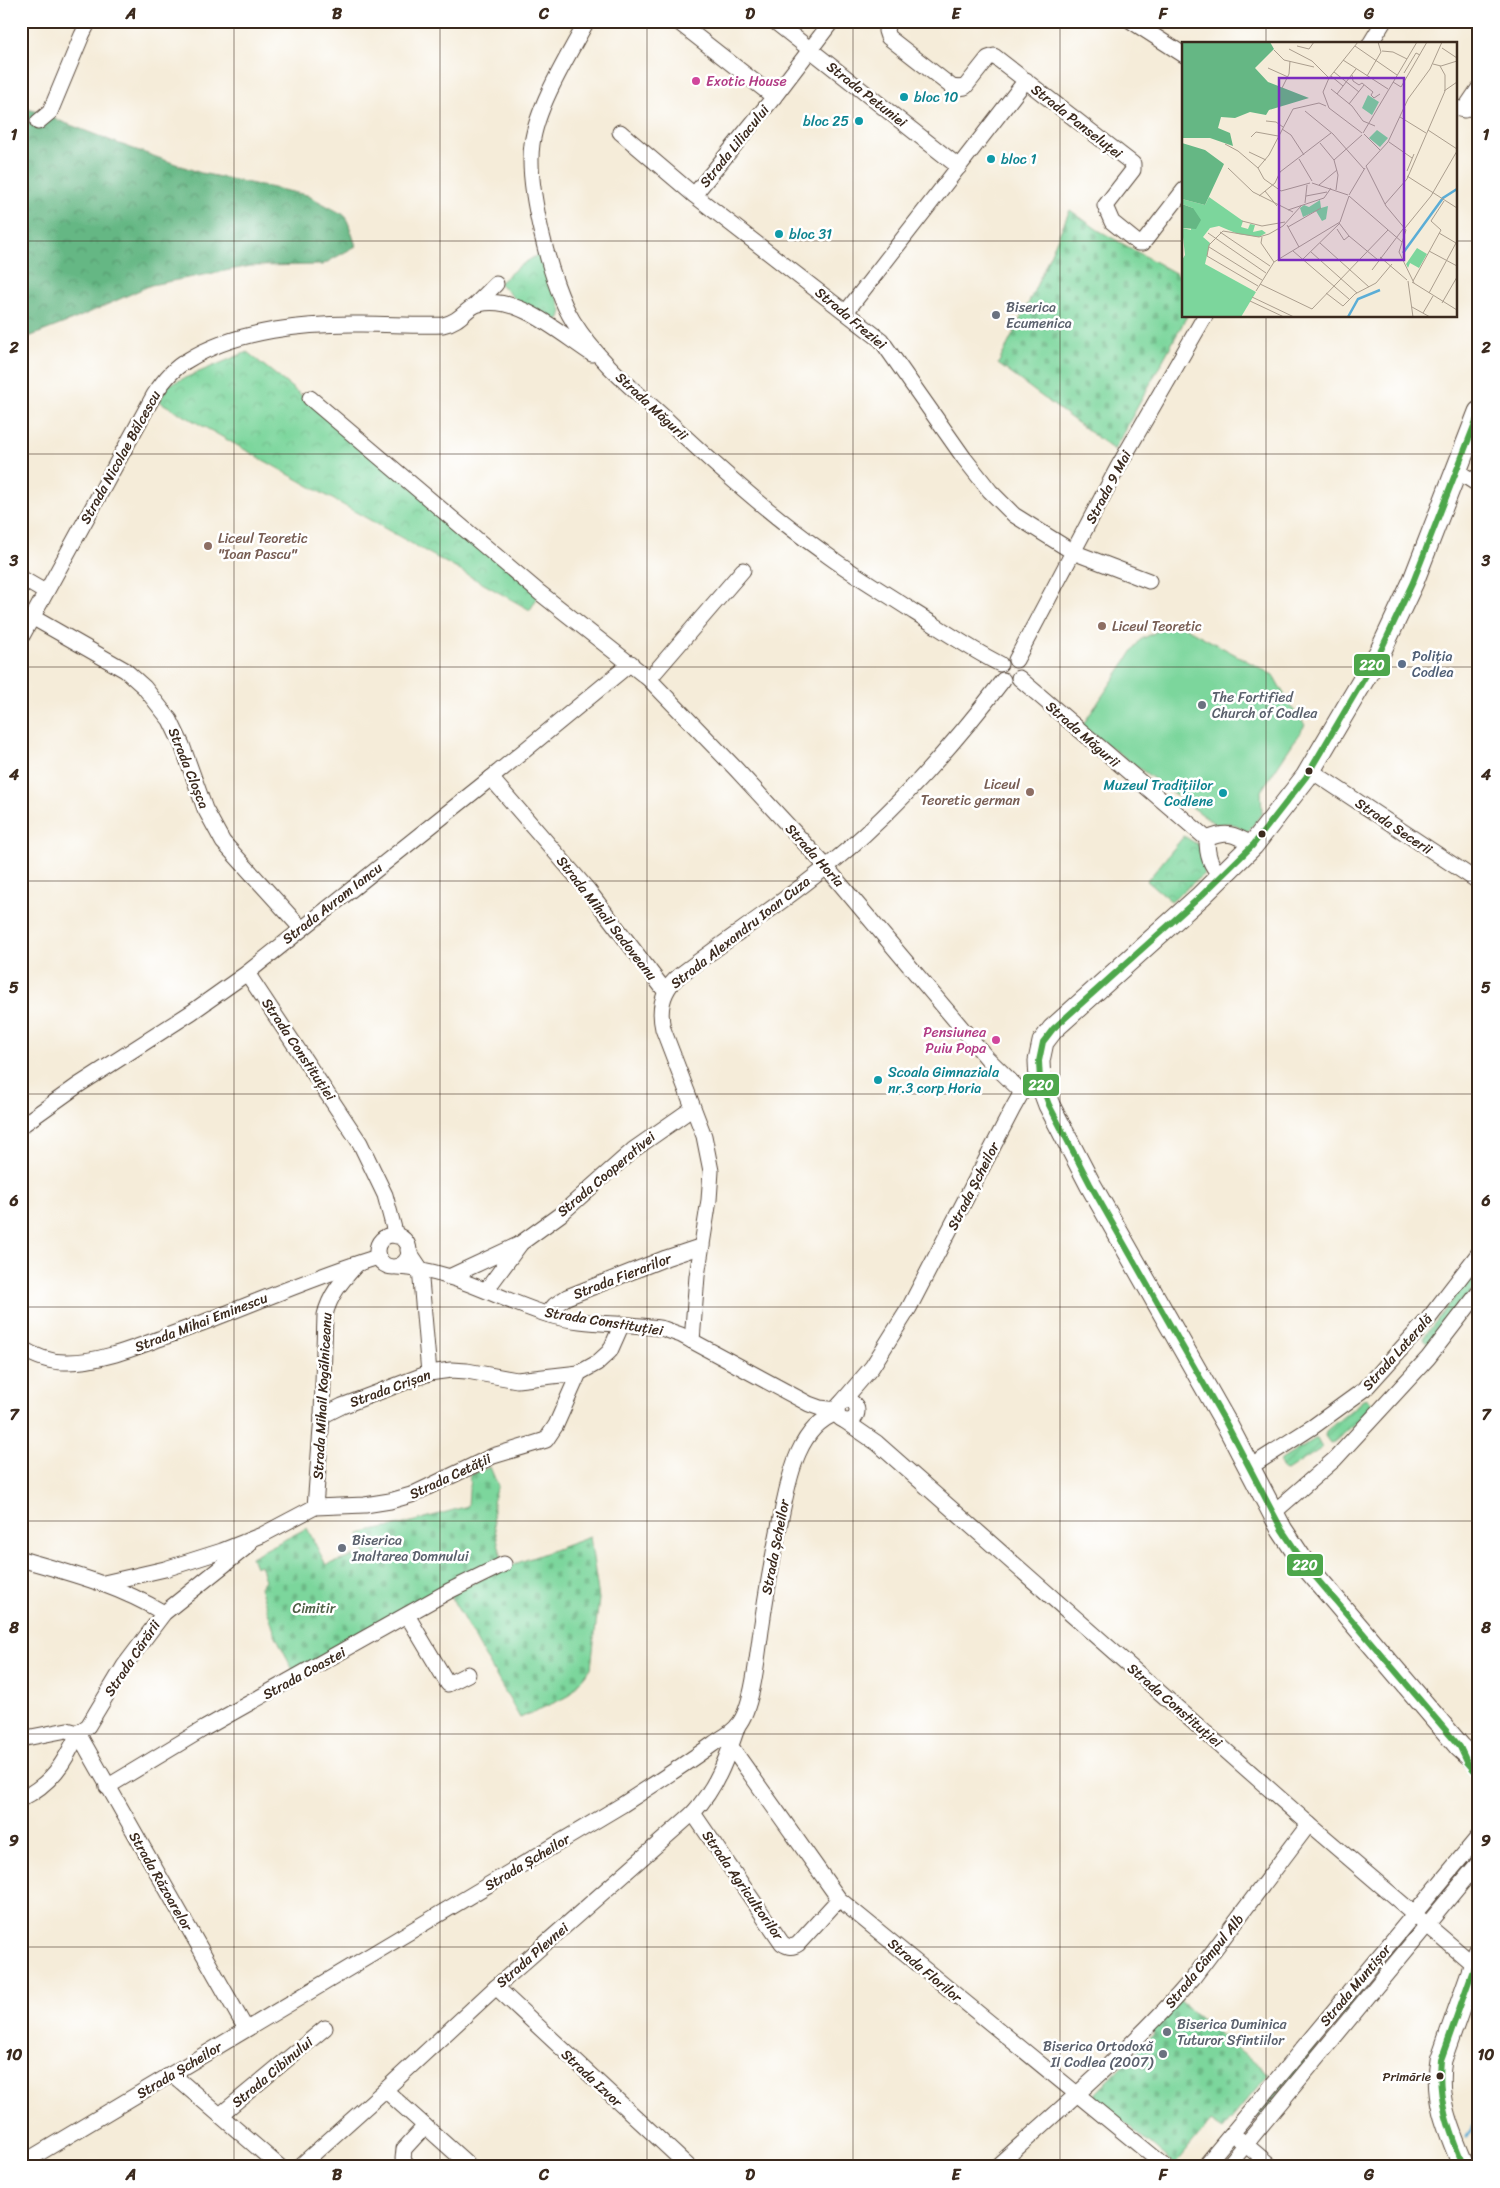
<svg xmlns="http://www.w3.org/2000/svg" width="1500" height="2188" font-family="Sriracha,sans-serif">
<defs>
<pattern id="forest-crowns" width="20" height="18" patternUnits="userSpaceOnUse" patternTransform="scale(1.25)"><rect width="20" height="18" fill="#65b784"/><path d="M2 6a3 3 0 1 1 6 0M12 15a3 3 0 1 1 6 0" fill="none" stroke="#54956b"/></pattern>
<pattern id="cemetery-stones" width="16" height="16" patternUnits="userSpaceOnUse" patternTransform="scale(1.25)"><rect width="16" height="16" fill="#7cd69c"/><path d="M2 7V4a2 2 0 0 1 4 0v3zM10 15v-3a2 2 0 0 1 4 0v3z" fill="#6cb886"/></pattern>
<pattern id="park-crowns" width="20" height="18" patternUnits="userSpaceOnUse" patternTransform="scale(1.25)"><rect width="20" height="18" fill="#7cd69c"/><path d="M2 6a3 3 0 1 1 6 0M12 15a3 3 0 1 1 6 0" fill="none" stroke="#6cb886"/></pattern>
<pattern id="garden-furrows" width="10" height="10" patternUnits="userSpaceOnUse" patternTransform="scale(1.25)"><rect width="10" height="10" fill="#7cd69c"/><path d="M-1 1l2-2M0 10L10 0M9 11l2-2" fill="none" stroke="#6cb886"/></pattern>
</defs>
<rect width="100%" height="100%" fill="#fff"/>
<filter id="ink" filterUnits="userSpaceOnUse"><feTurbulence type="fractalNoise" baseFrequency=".02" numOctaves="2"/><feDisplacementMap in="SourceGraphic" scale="10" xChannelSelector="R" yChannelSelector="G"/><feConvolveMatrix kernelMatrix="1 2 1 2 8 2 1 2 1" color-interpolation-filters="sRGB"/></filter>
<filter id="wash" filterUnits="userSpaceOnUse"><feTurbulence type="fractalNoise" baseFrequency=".0096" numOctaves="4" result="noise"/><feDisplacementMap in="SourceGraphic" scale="20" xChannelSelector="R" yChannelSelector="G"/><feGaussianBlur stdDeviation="1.12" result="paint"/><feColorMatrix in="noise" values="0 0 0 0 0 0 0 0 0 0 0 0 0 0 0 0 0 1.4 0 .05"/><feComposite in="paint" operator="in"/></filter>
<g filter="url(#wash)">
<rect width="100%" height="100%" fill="#f5ecd9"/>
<path fill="#7cd69c" stroke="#5c805d" d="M1175 622 1273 675 1292 708 1305 725 1261 791 1262 813 1248 832 1230 823 1215 824 1082 726 1140 640Z"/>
<path fill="url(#forest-crowns)" stroke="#507051" d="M21 106 117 143 201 173 307 195 346 216 356 246 322 265 251 266 151 285 75 319 21 340Z"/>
<g fill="url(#cemetery-stones)" stroke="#5c805d">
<path d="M1070 210 1098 230 1184 278V316H1187L1114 450 998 364 1029 302Z"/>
<path d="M490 1467 498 1486C486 1507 498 1538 502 1560L294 1672 275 1634 260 1587 265 1580 260 1565 255 1567 251 1557 307 1528 326 1565 365 1553 359 1534 404 1524 468 1506 470 1475Z"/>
<path d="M590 1537 599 1599 591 1668 567 1697 520 1718 450 1595 506 1567Z"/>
<path d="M1179 2001 1269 2074 1223 2129 1211 2121 1175 2165 1093 2096 1154 2034 1151 2030Z"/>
</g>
<g fill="url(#park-crowns)" stroke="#5c805d">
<path d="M542 252 562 311 560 318 554 322 517 301 499 283 518 267Z"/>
<path d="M247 352 321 411 540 593 530 610 160 402 168 385Z"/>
<path d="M1184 836 1200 846 1205 873 1171 901 1147 881Z"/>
</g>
<g fill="url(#garden-furrows)" stroke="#5c805d">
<path d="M1479 1266V1281L1430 1344 1424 1341 1423 1338Z"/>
<path d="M1367 1399 1372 1405 1371 1410 1334 1442 1330 1443 1325 1436 1326 1431 1363 1400Z"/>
<path d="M1315 1439H1317L1322 1448 1287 1471 1283 1470 1280 1463 1281 1460Z"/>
<path d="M1408 1932 1411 1934 1259 2118 1255 2115Z"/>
</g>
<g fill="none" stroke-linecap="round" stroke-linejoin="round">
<path stroke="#5badd6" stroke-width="3" d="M1466 2137 1479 2117"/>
</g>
</g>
<g filter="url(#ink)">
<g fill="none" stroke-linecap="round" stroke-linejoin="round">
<g stroke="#57473a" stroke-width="17">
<g id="minor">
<path d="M587 21C568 56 537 106 532 144 526 186 551 286 573 321 597 360 633 389 666 419 716 466 767 512 823 552 852 574 884 592 914 612 943 630 970 649 1000 664"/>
<path d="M677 21 774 97"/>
<path d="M774 21 959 167"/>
<path d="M888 21 886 31 888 37 952 87 958 88 965 87 988 58 994 56 1133 164V170L1105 206 1112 222 1138 243H1143L1184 190"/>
<path d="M1131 21 1184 55"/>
<path d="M1370 44 1384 21"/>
<path d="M1456 108 1464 110 1479 88"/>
<path d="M38 122 50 112 82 35 89 21"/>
<path d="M620 132 694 195 881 340 964 458 990 491 1014 515 1073 552 1149 581"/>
<path d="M694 195 774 97 832 21"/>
<path d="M475 305 496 284"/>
<path d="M846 312 1026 80"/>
<path d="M310 398 540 593 649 679 735 768 821 861 987 1058 1022 1092"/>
<path d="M1457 471 1479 485"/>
<path d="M21 578 45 592"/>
<path d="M32 617 125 670 144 687 170 720 182 745 205 809 223 842 301 928"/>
<path d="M21 638 154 395C163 381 173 368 188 360 236 330 307 323 362 324 389 324 416 326 443 325 462 321 466 307 479 304 517 294 561 334 592 354"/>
<path d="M1016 660 1118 467 1205 316"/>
<path d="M1019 678 1207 839"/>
<path d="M649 679 743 570"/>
<path d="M1310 770 1479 882"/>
<path d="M491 778 588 890 665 991"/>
<path d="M1207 839C1228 830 1235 835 1253 845"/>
<path d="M1207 839C1207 856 1210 864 1221 877"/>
<path d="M247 973 360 1143 385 1195 396 1236"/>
<path d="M21 1126 77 1086 192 1012 247 973 491 778 631 663"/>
<circle cx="393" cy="1251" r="16"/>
<path d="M408 1250 420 1268 429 1373"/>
<path d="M397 1267C451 1269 495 1298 546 1314 583 1326 625 1322 664 1329L681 1335 809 1404 820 1408 837 1410"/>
<path d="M449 1277 520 1244"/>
<path d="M487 1289 521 1243 561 1214 633 1150 693 1108"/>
<path d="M547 1314 555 1305 567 1297 666 1258 702 1246"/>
<path d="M692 1341 697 1276 709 1200 711 1171 704 1136 663 1029C658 1007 663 989 680 975 741 929 808 886 864 835 915 788 961 735 1003 680"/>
<path d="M21 1348C36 1357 51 1363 68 1362 100 1362 134 1348 164 1337 236 1312 305 1279 378 1257"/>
<circle cx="847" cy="1411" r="10"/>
<path d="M842 1402 872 1367 909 1308 1013 1108 1022 1092 1030 1087"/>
<path d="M322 1416 342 1406 429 1373 451 1370 467 1371 517 1380 579 1373"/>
<path d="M845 1421 877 1443 1309 1824 1474 1965"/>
<path d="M1250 1467 1314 1426 1365 1389 1429 1318 1479 1253"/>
<path d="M315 1507 322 1416 325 1315C330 1294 343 1280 357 1264"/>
<path d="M1273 1513 1335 1459 1428 1358 1479 1292"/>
<path d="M21 1559C73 1574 117 1585 164 1613"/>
<path d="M104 1583 165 1569 222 1551 262 1535 315 1507 365 1505 390 1501 411 1495 493 1456 546 1440 556 1425 579 1373 597 1363 610 1351 622 1324"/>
<path d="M407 1615 448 1684 468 1674"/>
<path d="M78 1733 246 2029"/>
<path d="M21 1739 67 1730 78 1733 88 1726 124 1666 164 1613 249 1545"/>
<path d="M727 1741 839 1899 1166 2167"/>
<path d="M107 1787 205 1728 449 1591 504 1564"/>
<path d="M21 1799C51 1784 65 1763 78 1733"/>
<path d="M693 1813 782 1943C788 1947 792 1948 798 1944L839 1899"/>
<path d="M496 1987 689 2167"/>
<path d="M172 2074 280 2167"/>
<path d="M385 2090 471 2167"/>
<path d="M220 2115 325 2028"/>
<path d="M1239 2139 1272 2167"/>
<path d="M21 2164 622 1805C653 1785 684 1765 713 1744 721 1738 732 1733 738 1725 752 1709 757 1660 760 1638 765 1599 772 1561 780 1522 788 1485 795 1428 837 1413"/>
<path d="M408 2166 403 2159 404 2149 425 2126"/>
<path d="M299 2167 385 2090 496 1987 693 1813C717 1787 727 1758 738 1725"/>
<path d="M996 2167C1063 2106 1134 2047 1193 1978L1309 1824"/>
<path d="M1204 2167 1479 1836"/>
<path d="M1227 2167 1479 1862"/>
</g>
</g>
<g stroke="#57473a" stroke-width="23">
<g id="highway">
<path d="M1479 412 1413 582 1381 650 1306 777 1253 845 1201 896 1053 1029 1043 1042 1039 1061 1040 1081 1049 1105 1090 1184 1226 1423 1282 1530 1306 1566 1460 1747 1479 1764"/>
<path d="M1464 2167C1449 2131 1434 2099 1441 2060L1479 1952"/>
</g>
</g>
<use href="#minor" stroke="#fff" stroke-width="15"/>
<use href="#highway" stroke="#fff" stroke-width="21"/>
<g stroke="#fff" stroke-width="10">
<g id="bus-1">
<path d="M1479 413 1413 582 1381 650 1306 777 1253 845 1201 896 1053 1029 1043 1042 1039 1061 1040 1081 1049 1105 1090 1184 1226 1423 1282 1530 1306 1566 1460 1747 1467 1762 1479 1776"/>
<path d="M1464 2167C1449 2131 1437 2099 1441 2060L1479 1953"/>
</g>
</g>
<use href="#bus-1" stroke="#4ea74b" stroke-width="6"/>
</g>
</g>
<path fill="none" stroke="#3b2a1e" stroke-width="1" stroke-opacity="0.55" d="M234 21V2167M440 21V2167M647 21V2167M853 21V2167M1060 21V2167M1266 21V44M21 241H1184M1456 241H1479M1266 316V2167M21 454H1479M21 667H1479M21 881H1479M21 1094H1479M21 1307H1479M21 1521H1479M21 1734H1479M21 1947H1479"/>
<g fill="#d1479c" stroke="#fff" stroke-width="2">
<circle cx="696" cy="81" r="5"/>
<circle cx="996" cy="1040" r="5"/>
</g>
<g fill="#0f9aa8" stroke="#fff" stroke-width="2">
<circle cx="904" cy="97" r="5"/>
<circle cx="859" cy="121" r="5"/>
<circle cx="991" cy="159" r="5"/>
<circle cx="779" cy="234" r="5"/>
<circle cx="1223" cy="793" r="5"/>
<circle cx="878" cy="1080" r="5"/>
</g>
<g fill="#6b7280" stroke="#fff" stroke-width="2">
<circle cx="996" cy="315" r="5"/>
<circle cx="1202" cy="705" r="5"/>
<circle cx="342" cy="1548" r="5"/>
<circle cx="1167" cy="2032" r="5"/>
<circle cx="1163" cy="2054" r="5"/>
</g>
<g fill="#8d6e63" stroke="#fff" stroke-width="2">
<circle cx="208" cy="546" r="5"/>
<circle cx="1102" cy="626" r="5"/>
<circle cx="1030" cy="792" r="5"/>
</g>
<circle fill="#5c6f8a" stroke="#fff" stroke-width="2" cx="1402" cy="664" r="5"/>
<g fill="#3b2a1e" stroke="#fff" stroke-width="2">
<circle cx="1309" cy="771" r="4.5"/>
<circle cx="1262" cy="834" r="4.5"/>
<circle cx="1440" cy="2076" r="4.5"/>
</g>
<g text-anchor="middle" stroke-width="5" stroke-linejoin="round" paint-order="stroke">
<g font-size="13" fill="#3b2a1e" stroke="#fff" text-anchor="end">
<text x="1431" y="2081">Primărie</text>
</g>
<g font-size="14" fill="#b23c85" stroke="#fff" text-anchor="start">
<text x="706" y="86">Exotic House</text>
<text x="986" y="1037" text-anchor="end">Pensiunea<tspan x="986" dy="16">Puiu Popa</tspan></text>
</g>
<g font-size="14" fill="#3b2a1e" stroke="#fff">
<text transform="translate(867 94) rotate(38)" y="5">Strada Petuniei</text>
<text transform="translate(1077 121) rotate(38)" y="5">Strada Panseluței</text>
<text transform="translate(734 146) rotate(-51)" y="5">Strada Liliacului</text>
<text transform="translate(851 318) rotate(40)" y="5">Strada Freziei</text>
<text transform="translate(652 406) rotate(43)" y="5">Strada Măgurii</text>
<text transform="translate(120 457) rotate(-61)" y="5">Strada Nicolae Bălcescu</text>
<text transform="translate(1108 487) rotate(-62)" y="5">Strada 9 Mai</text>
<text transform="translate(1083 734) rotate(41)" y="5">Strada Măgurii</text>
<text transform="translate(189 768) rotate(68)" y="5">Strada Cloșca</text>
<text transform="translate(1394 826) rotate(34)" y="5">Strada Secerii</text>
<text transform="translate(815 855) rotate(48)" y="5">Strada Horia</text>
<text transform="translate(332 903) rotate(-38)" y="5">Strada Avram Iancu</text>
<text transform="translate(607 918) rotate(52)" y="5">Strada Mihail Sadoveanu</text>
<text transform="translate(740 932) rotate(-38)" y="5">Strada Alexandru Ioan Cuza</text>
<text transform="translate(299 1049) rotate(56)" y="5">Strada Constituției</text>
<text transform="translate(606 1174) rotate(-40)" y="5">Strada Cooperativei</text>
<text transform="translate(973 1186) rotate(-63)" y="5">Strada Șcheilor</text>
<text transform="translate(622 1276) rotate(-21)" y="5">Strada Fierarilor</text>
<text transform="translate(604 1321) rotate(9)" y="5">Strada Constituției</text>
<text transform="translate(201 1322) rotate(-21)" y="5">Strada Mihai Eminescu</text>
<text transform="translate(1397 1352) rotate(-48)" y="5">Strada Laterală</text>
<text transform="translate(390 1388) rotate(-20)" y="5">Strada Crișan</text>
<text transform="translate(322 1396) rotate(-87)" y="5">Strada Mihail Kogălniceanu</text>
<text transform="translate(450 1476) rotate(-25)" y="5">Strada Cetății</text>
<text transform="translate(775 1547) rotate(-79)" y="5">Strada Șcheilor</text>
<text transform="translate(132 1658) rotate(-56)" y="5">Strada Cărării</text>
<text transform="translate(304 1673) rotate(-29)" y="5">Strada Coastei</text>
<text transform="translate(1175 1705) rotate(41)" y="5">Strada Constituției</text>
<text transform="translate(527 1862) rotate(-31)" y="5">Strada Șcheilor</text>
<text transform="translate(161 1881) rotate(60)" y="5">Strada Răzoarelor</text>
<text transform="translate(743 1885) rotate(55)" y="5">Strada Agricultorilor</text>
<text transform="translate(532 1955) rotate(-41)" y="5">Strada Plevnei</text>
<text transform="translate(1204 1961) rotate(-51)" y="5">Strada Câmpul Alb</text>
<text transform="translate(925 1970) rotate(40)" y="5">Strada Florilor</text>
<text transform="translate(1355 1985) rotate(-50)" y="5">Strada Muntișor</text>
<text transform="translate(179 2070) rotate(-31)" y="5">Strada Șcheilor</text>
<text transform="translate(272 2072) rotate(-40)" y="5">Strada Cibinului</text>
<text transform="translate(592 2078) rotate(43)" y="5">Strada Izvor</text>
</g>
<g font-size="14" fill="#0d838f" stroke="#fff" text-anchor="start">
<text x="914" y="102">bloc 10</text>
<text x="849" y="126" text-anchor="end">bloc 25</text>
<text x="1001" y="164">bloc 1</text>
<text x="789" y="239">bloc 31</text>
<text x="1213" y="790" text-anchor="end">Muzeul Tradițiilor<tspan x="1213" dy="16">Codlene</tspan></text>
<text x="888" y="1077">Scoala Gimnaziala<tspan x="888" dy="16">nr.3 corp Horia</tspan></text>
</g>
<g font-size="14" fill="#5b616d" stroke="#fff" text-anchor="start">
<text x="1006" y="312">Biserica<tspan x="1006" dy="16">Ecumenica</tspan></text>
<text x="1212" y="702">The Fortified<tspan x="1212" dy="16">Church of Codlea</tspan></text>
<text x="352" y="1545">Biserica<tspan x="352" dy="16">Inaltarea Domnului</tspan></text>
<text x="1177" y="2029">Biserica Duminica<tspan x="1177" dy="16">Tuturor Sfintiilor</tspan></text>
<text x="1153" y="2051" text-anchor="end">Biserica Ortodoxă<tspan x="1153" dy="16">II Codlea (2007)</tspan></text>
</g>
<g font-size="14" fill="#785e54" stroke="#fff" text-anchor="start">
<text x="218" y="543">Liceul Teoretic<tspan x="218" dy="16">"Ioan Pascu"</tspan></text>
<text x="1112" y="631">Liceul Teoretic</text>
<text x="1020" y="789" text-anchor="end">Liceul<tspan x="1020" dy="16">Teoretic german</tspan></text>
</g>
<g font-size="14" fill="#4e5e75" stroke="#fff" text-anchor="start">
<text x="1412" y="661">Poliția<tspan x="1412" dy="16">Codlea</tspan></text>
</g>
<g font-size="14" fill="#4e5e44" stroke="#fff">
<text x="314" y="1613">Cimitir</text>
</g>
</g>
<g transform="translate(1182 42)">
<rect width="275" height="275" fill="#f5ecd9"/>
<path d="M195 88 206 96 198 105 187 96ZM27 155 61 179 59 185 66 187 68 182 73 183 71 190 80 188 84 191 77 195 56 192 37 184 28 186 21 195 28 201 23 222 74 250 59 275H0V218L3 213 0 186 9 188 11 166 0 162V157L23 163ZM235 206 245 212 237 226 228 221 226 226 224 222Z" fill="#7cd69c"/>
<path d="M0 0H88L92 7 73 26 86 40 127 56 87 68 84 73 68 70 53 76 39 75 36 86 48 91 51 104 28 96H0ZM0 101 23 108 42 122 23 163 0 157ZM0 162 11 166 19 178 14 187 0 186Z" fill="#65b784"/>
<path d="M186 53 197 60 190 73 180 66ZM138 158 139 166 146 164 144 177 140 179 134 169 121 175 118 166 122 163 127 165Z" fill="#7cd69c"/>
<path fill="none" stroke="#5badd6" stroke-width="2.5" d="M221 211 261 156 275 147M166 275 176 257 198 248"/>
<path fill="none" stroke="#ab9e8e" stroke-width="1" d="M176 0 147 36 141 50 147 66 180 91M115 4 127 7 132 0M173 4 215 33M260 6 275 16M107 7 130 19 147 36M92 8 102 18 132 25M200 9 211 10 225 17M161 18 206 47M251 22 259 24 275 19M86 26 106 35M152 30 177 50M222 31 234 11 238 13M170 33 171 39 177 43 180 41 191 50 189 53 192 56 198 52M149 34 161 44M185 34 199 10 196 0M211 40 219 45 245 0M100 46 107 32 108 19M149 47 170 64 181 79 193 84M262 49 275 40M155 52 174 27M167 62 182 43M123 69 151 92 182 127M218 75 244 91M84 79 94 80 101 85M100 87 109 93 122 113M246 88 275 107M181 91 235 0M182 92 198 108M69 95 74 90 96 94M207 100 230 116M138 101 152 118 156 133 154 148M43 102 56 109 76 126 82 137 99 149 128 141M67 110 84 118M117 117 130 139M152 118 180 93M46 126 71 150 111 170M76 126 87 113 111 67 137 61 144 64M225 129 232 112M225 134 275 166M130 141 166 153M137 143 155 128M83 149 95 164M167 153 183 126M77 154 93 141 98 130 149 91M124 154 145 150M167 154 220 200M123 161 125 143M203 162 225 137 263 49V33L258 24M106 168 142 156 149 146M60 179 80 184 103 180M157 181 167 194 196 218M105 183 117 205M106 185 139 166M223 186 249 154 275 109M155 187 162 198 167 194M224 188 204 164 184 124 206 100 226 57 248 27 260 0M224 188 217 210 232 241M38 190 88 224M26 191 84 231M257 191 274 201M80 195 79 201 92 220M138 201 187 245M27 205 80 238M111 209 167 257M247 209 275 224M129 210 175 251M198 215 225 238M121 217 158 181M190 228 221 187M226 239 231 275M231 239 259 188 249 179 262 159M230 240 275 268M78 242 130 267 206 188M76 244 25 214 27 203 41 189 77 195 87 192 101 184 119 164M74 249 92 220 158 180 167 154M144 251 161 264 173 252 194 241 210 222M247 251 274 201M70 255 112 275M68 259 102 275M260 261 275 235M230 265 248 275M241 271 251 254"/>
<path fill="#7b2cbf" fill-opacity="0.15" stroke="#7b2cbf" stroke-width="2.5" d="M97 36H222V218H97Z"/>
<rect width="275" height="275" fill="none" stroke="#3b2a1e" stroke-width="2.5"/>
</g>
<g stroke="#fff" stroke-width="2">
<rect x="1353" y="653" width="38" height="24" rx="5" fill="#4ea74b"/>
<rect x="1022" y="1073" width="38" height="24" rx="5" fill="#4ea74b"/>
<rect x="1286" y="1553" width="38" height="24" rx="5" fill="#4ea74b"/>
</g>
<g font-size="14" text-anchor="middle" font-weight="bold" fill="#fff">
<text x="1372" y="670">220</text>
<text x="1041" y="1090">220</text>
<text x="1305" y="1570">220</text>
</g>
<rect width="1500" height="2188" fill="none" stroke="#fff" stroke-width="55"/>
<rect x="28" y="28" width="1444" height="2132" fill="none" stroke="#3b2a1e" stroke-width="2"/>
<g font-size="16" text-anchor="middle" font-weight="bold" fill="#3b2a1e">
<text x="131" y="19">A</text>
<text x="337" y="19">B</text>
<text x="544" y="19">C</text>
<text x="750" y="19">D</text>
<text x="956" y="19">E</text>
<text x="1163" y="19">F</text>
<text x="1369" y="19">G</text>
<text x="14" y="140">1</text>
<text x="1486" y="140">1</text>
<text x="14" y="353">2</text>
<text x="1486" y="353">2</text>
<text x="14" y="566">3</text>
<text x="1486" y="566">3</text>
<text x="14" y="780">4</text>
<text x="1486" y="780">4</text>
<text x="14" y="993">5</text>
<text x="1486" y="993">5</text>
<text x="14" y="1206">6</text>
<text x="1486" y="1206">6</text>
<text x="14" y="1420">7</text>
<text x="1486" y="1420">7</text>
<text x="14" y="1633">8</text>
<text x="1486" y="1633">8</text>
<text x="14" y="1846">9</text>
<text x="1486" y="1846">9</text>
<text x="14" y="2060">10</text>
<text x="1486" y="2060">10</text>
<text x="131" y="2180">A</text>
<text x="337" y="2180">B</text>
<text x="544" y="2180">C</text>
<text x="750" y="2180">D</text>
<text x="956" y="2180">E</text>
<text x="1163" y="2180">F</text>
<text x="1369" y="2180">G</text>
</g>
</svg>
